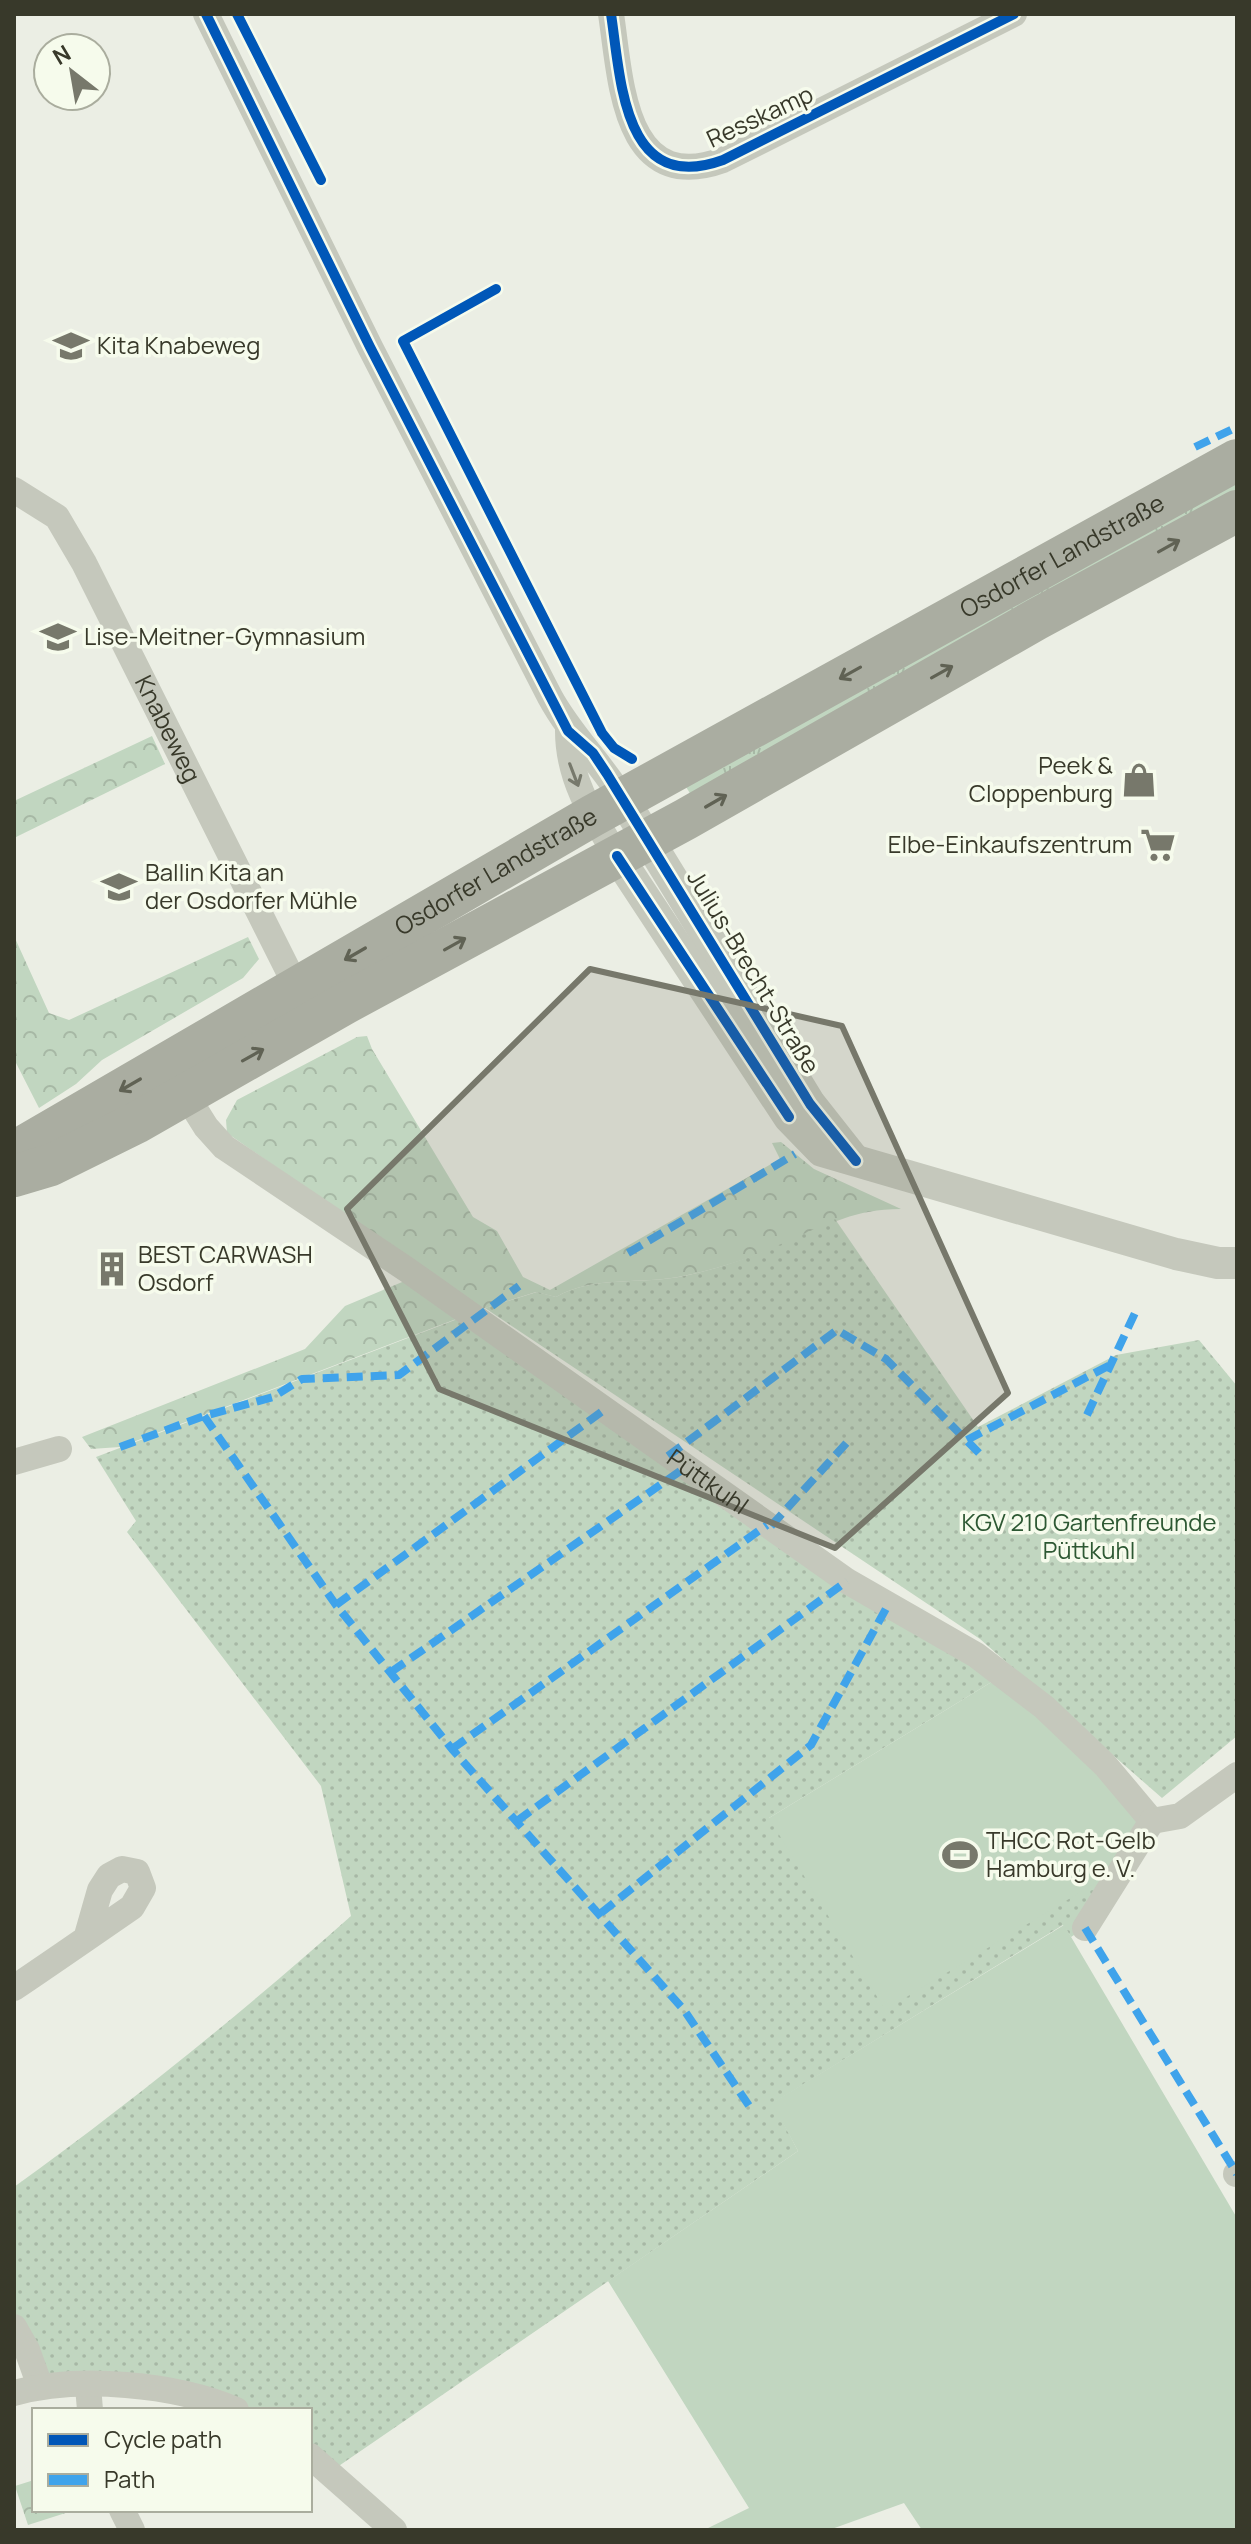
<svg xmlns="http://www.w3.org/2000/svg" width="1251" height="2544" font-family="Manrope,sans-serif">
<defs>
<pattern id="grass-tufts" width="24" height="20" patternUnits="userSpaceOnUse" patternTransform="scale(2)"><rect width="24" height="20" fill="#c1d6c0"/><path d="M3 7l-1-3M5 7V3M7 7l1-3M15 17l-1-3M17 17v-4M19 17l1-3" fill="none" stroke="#a7b8a5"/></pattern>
<pattern id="park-crowns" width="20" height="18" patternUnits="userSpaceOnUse" patternTransform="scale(2)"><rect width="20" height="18" fill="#c1d6c0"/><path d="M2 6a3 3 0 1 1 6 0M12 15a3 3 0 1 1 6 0" fill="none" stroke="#a7b8a5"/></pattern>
<pattern id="garden-dots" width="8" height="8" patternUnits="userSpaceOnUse" patternTransform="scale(2)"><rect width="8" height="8" fill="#c1d6c0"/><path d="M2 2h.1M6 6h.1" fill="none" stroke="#a7b8a5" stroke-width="1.8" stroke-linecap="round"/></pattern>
</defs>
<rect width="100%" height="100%" fill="#ebeee4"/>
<path fill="url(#grass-tufts)" d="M1237 473V492L691 795 683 782Z"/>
<g fill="url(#park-crowns)">
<path d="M152 736 165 764 14 838V801Z"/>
<path d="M14 936 49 1013 69 1020 248 937 259 959 243 978 102 1060 76 1084 39 1108 14 1059Z"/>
<path d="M367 1036 372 1049 473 1217 497 1231 523 1277 550 1290 780 1159 772 1143 781 1142 814 1169 901 1209C854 1209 831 1224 789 1242 756 1256 719 1269 683 1276 642 1285 593 1275 556 1297L536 1292 485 1308 120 1447 91 1449 82 1437 305 1349 345 1306 426 1272 227 1133 226 1120 237 1100 357 1037Z"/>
<path d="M34 2480V2510H75L28 2525 15 2486Z"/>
</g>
<g fill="url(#garden-dots)">
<path d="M835 1219 978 1427 1116 1355 1199 1340 1237 1386V1736L1162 1798 980 1639 485 1308 537 1292 556 1297C593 1275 642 1285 684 1276 736 1265 787 1243 835 1219Z"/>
<path d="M468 1315 1003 1675 769 1818 1102 1879 1085 1928 1071 1937 1063 1925 773 2103 798 2151 330 2472 310 2456V2410H233L40 2386 14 2327V2187C132 2102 243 2012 351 1916L321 1786 127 1532 136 1521 96 1457Z"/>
</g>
<g fill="#c1d6c0">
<path d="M1003 1675 1152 1821 1102 1879 885 2010 769 1818Z"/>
<path d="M1064 1925 1237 2218V2530H922L904 2503 829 2530H704L749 2508 608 2281 798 2151 772 2103Z"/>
</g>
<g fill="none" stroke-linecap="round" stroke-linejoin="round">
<g stroke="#c5c8bc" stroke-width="26">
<path d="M206 14 370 347 550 697C570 734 600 762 623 799"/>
<path d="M611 14C621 80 623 196 723 160L1014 14"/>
<path id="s1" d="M14 490 57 517 84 563 297 988"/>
<path d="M568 731C568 779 592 816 617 856"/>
<path id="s2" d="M179 1084 206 1127 224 1147 406 1269 847 1581 976 1655 1044 1707 1105 1765 1152 1821"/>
<path d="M14 1462 59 1449"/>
<path d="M1152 1821 1180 1816 1237 1775"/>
<path d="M1085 1928 1152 1821"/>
<path d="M14 1988C54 1961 93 1934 132 1907L143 1888 137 1872 122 1869 109 1876 100 1890 86 1939"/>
<path d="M1236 2174H1237"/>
<path d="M14 2327 27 2350 40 2386"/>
<path d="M88 2386 90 2410"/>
<path d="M14 2393C78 2375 175 2384 236 2410"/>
<path d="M310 2456 394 2530"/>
<path d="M122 2510 132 2530"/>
</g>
<g stroke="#c5c8bc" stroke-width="32">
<path d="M623 799 810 1104 851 1156"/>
<path d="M617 856 789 1117 822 1151 1176 1254 1218 1263H1237"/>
</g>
<g stroke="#aaada1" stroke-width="42">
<path id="s3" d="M14 1156 28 1144 592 816 1237 460"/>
<path d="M14 1176 51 1165 136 1123 346 1003 686 819 1037 619 1237 511"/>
</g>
<g stroke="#3fa3eb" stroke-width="8" stroke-dasharray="16 8" stroke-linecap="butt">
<path d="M1195 447 1237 427"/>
<path d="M628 1253 795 1154"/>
<path d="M1087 1415 1135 1313"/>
<path d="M204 1416 336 1605 452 1749 684 2010 752 2110"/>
<path d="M967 1440 1110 1365"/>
<path d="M120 1447 204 1416 273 1397 302 1379 399 1375 519 1286"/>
<path d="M668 1456 837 1330 886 1359 979 1453"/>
<path d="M771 1526 851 1438"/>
<path d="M336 1605 604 1410"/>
<path d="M391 1672 686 1467"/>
<path d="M452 1749 767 1525"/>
<path d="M517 1821 847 1581"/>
<path d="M601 1913 811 1745 888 1605"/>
<path d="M1085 1928 1237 2174"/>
</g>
<g stroke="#f6fbec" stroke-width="15">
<g id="cycleway">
<path d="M206 14 370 347 568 731 593 753 607 774 810 1104 856 1161"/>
<path d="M237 14 321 180"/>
<path d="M611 14C621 80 623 196 723 160L1014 14"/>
<path d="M496 289 403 341 602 733 614 748 632 759"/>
<path d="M617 856 789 1117"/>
</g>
</g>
<use href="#cycleway" stroke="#0057b8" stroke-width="10"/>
</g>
<defs><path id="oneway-shaft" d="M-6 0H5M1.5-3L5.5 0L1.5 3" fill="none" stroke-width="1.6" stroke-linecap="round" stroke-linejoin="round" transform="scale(2)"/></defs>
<g stroke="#606254">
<use href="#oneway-shaft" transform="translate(1169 546) rotate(-29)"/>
<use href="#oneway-shaft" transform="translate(942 672) rotate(-29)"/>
<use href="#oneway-shaft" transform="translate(850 673) rotate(151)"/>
<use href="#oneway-shaft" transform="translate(716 801) rotate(-30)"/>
<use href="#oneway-shaft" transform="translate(455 944) rotate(-29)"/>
<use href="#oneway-shaft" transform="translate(355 954) rotate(150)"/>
<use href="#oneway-shaft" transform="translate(253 1055) rotate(-29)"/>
<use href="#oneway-shaft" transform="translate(130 1085) rotate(150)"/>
</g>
<use stroke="#77796c" href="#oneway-shaft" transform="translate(574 775) rotate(69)"/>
<path fill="#77786b" fill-opacity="0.2" stroke="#77786b" stroke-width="6" stroke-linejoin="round" d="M590 969 842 1026 1008 1393 835 1548 439 1389 347 1209Z"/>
<defs>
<g id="school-bare" transform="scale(2.76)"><path d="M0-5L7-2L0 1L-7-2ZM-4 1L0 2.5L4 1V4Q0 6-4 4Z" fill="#77786b" stroke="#f6fbec" stroke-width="2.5" paint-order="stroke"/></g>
<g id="shop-bare" transform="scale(2.76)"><path d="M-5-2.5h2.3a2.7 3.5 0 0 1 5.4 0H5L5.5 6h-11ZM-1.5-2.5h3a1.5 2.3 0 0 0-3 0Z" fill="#77786b" stroke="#f6fbec" stroke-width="2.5" paint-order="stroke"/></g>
<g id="supermarket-bare" transform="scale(2.76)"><path d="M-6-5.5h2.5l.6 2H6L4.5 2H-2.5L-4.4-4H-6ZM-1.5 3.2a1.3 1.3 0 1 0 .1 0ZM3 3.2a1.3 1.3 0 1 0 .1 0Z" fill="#77786b" stroke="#f6fbec" stroke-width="2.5" paint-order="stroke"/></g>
<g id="building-bare" transform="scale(2.76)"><path d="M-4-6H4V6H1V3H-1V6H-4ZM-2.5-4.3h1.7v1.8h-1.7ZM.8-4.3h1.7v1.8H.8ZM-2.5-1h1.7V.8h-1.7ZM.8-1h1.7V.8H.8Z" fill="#77786b" stroke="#f6fbec" stroke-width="2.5" paint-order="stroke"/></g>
<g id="stadium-bare" transform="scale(2.76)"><path d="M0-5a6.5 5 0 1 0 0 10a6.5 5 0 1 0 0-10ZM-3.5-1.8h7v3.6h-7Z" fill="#77786b" stroke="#f6fbec" stroke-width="2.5" paint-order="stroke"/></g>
</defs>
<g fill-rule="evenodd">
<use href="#school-bare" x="71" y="346"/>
<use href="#school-bare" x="58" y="637"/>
<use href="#shop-bare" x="1139" y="780"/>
<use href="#supermarket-bare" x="1158" y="845"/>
<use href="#school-bare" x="119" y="887"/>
<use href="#building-bare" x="112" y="1269"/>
<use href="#stadium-bare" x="960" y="1855"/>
</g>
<g text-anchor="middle" stroke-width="7" stroke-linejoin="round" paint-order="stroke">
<g font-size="24" fill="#38392a" stroke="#f6fbec">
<text transform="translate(760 117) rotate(-25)" y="8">Resskamp</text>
<text dy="8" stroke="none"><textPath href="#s3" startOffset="1208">Osdorfer Landstraße</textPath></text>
<text dy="8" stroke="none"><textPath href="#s1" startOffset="290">Knabeweg</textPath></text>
<text dy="8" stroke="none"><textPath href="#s3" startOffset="560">Osdorfer Landstraße</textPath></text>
<text transform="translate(753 972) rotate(59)" y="8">Julius-Brecht-Straße</text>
<text dy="8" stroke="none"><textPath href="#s2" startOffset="666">Püttkuhl</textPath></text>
</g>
<g font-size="24" fill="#38392a" stroke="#f6fbec" text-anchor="start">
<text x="97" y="354">Kita Knabeweg</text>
<text x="84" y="645">Lise-Meitner-Gymnasium</text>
<text x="1113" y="774" text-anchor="end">Peek &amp;<tspan x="1113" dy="28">Cloppenburg</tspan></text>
<text x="1132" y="853" text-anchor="end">Elbe-Einkaufszentrum</text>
<text x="145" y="881">Ballin Kita an<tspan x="145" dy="28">der Osdorfer Mühle</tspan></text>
<text x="138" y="1263">BEST CARWASH<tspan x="138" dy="28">Osdorf</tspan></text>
<text x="986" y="1849">THCC Rot-Gelb<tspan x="986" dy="28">Hamburg e. V.</tspan></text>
</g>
<g font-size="24" fill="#2d5833" stroke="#f6fbec">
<text x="1089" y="1531">KGV 210 Gartenfreunde<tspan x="1089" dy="28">Püttkuhl</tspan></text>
</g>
</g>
<rect width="1251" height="2544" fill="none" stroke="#38392a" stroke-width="32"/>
<rect x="32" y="2408" width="280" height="104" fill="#f6fbec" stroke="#aaad9e" stroke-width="2"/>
<rect x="48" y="2434" width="40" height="12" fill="#0057b8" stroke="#aaad9e" stroke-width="2"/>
<text x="104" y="2448" font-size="24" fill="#38392a">Cycle path</text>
<rect x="48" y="2474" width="40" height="12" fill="#3fa3eb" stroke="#aaad9e" stroke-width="2"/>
<text x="104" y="2488" font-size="24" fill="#38392a">Path</text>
<g transform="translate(72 72) rotate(329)"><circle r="38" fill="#f6fbec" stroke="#aaad9e" stroke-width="2"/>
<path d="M0-6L14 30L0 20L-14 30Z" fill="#77786b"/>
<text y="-12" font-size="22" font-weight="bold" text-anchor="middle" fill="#38392a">N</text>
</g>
</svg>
